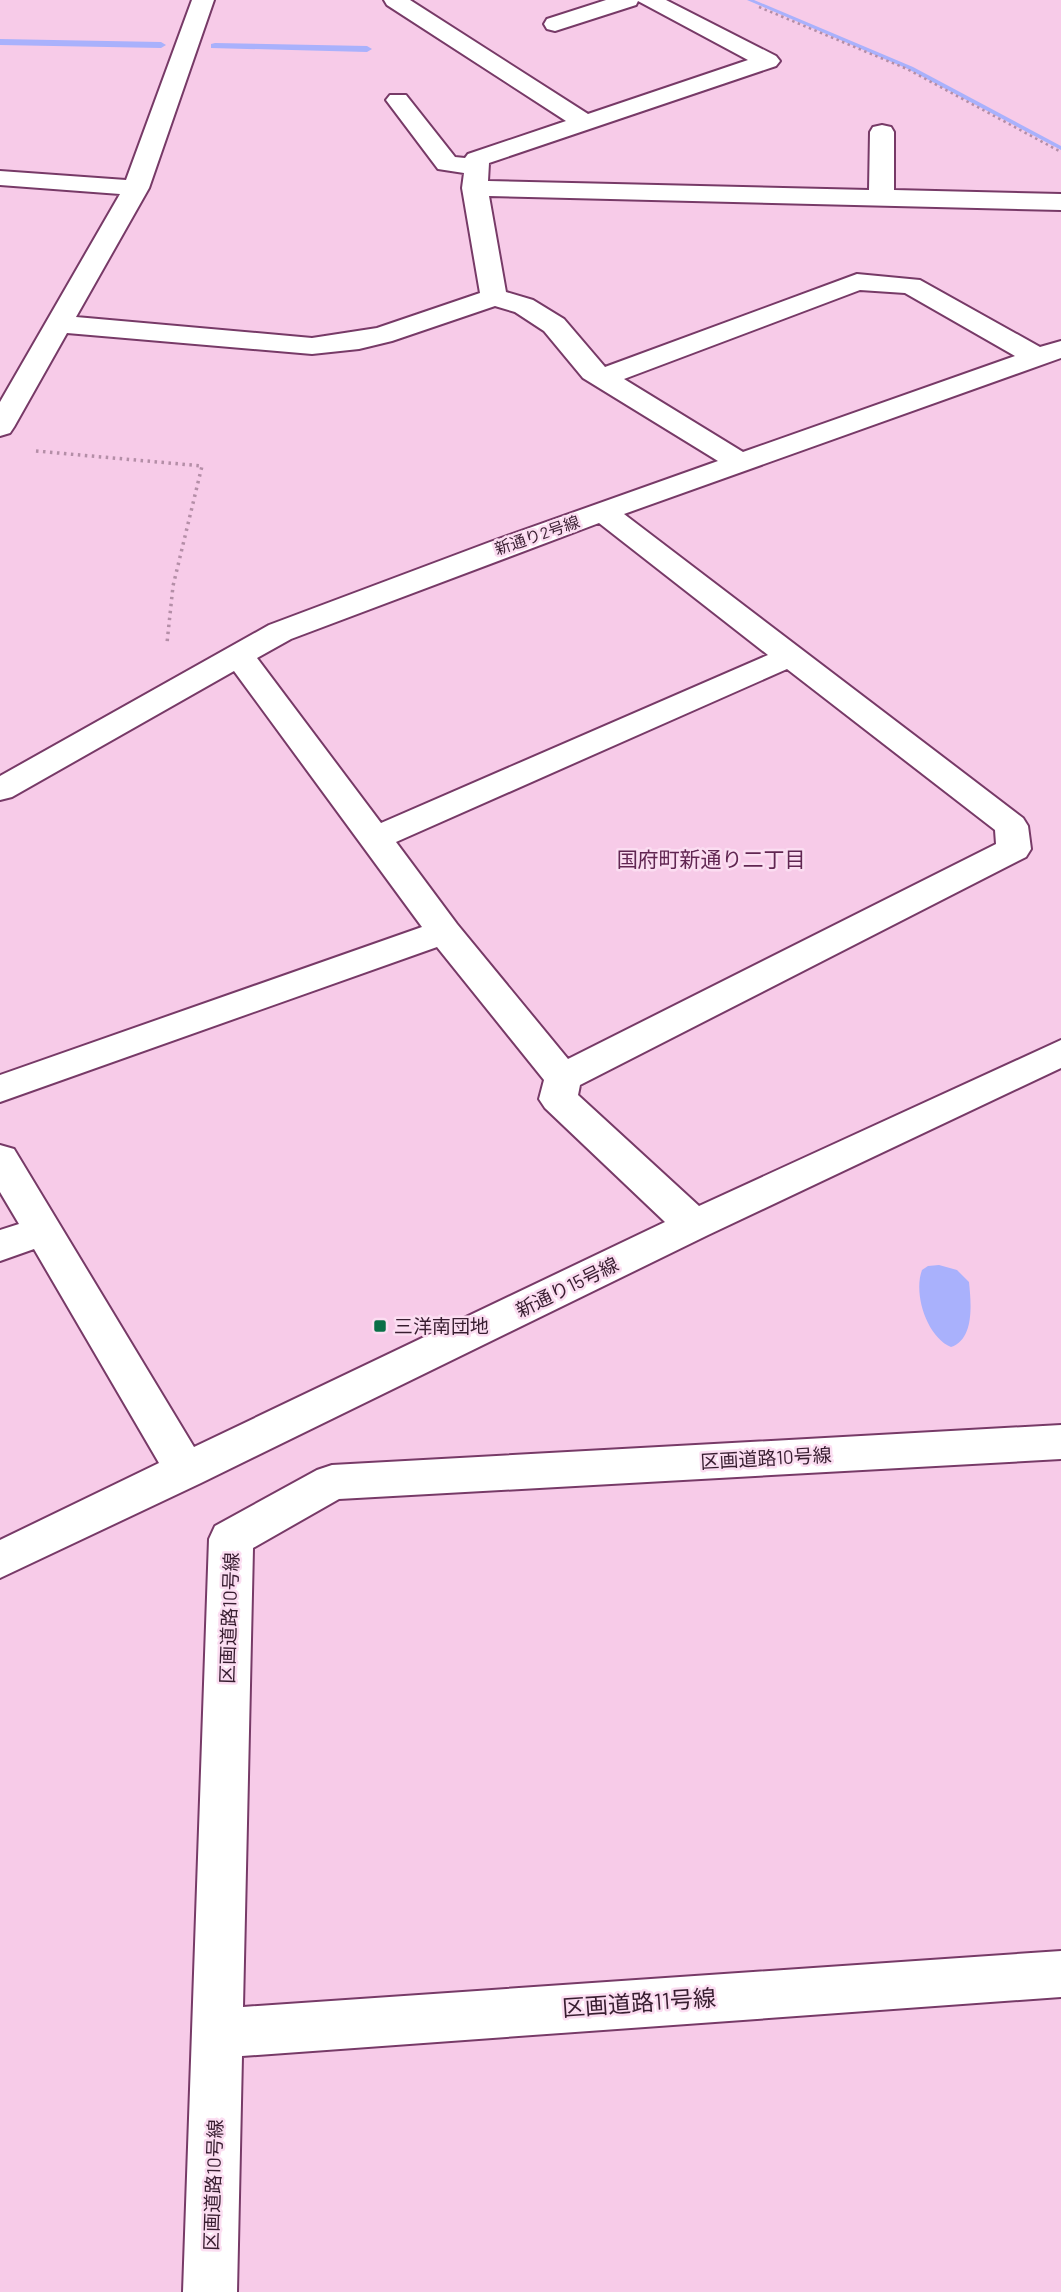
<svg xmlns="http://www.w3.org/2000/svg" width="1061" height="2292" font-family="Barlow,'Noto Sans JP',sans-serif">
<rect width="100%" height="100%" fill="#f7cbe8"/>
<g fill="#a9b1fc">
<path d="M747 0H754L913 67 1061 146V150L908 69Z"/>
<path d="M939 1265 957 1270 969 1282C971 1302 975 1339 951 1347 927 1337 913 1294 922 1270L928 1266Z"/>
</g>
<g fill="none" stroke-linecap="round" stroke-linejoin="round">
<g fill="#a9b1fc" fill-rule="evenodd">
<path d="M0 39 161 42 166 45 161 48 0 45Z"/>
<path d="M215 43 367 46 372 49 367 52 211 48V44Z"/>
</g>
<g stroke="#773a67" stroke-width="4">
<g id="minor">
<path d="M192 0H214L149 188 76 317 312 338 377 328 480 293 462 188 464 173 438 169 386 100 390 95H406L455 157 465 158 468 154 566 121 387 5 384 0H410L588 114 748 60 638 1 636 5 555 31 547 29 544 24 547 19 606 0H666L776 56 780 61 776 66 489 163 488 181 869 190 870 132 873 127 882 125 891 127 894 132V190L1061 194V210L489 196 506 292 533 300 564 319 605 367 857 274 920 280 1040 347 1061 341V358L624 514 1023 818 1028 826 1031 849 1026 857 580 1085 578 1095 699 1206 1061 1040V1068L708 1235 201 1483 0 1578V1540L159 1463 34 1249 0 1261V1230L19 1224 0 1192V1145L14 1149 194 1447 665 1222 545 1108 539 1099 544 1080 437 947 0 1102V1075L422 927 234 671 12 797 0 800V776L269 625 490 542 718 461 583 378 544 331 515 312 495 306 392 341 359 349 312 354 67 333 14 427 10 433 0 436V402L120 194 0 185V171L126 180ZM860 290 905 293 1015 356 743 452 624 379ZM599 523 768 655 381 823 257 658 291 639ZM787 669 995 830 996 844 568 1059 457 924 396 842Z"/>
<path d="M1061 1425V1459L339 1499 253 1548 243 2007 1061 1951V1997L242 2056 237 2292H183L209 1539 215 1526 317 1470 332 1465Z"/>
</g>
</g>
<path stroke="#b48ea7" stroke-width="2.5" stroke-dasharray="2.5 3.5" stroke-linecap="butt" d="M759 7 907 69 1061 152"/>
<path stroke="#b48ea7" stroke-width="3.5" stroke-dasharray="2.5 4.5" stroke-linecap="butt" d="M36 451 202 466 173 586 167 643"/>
<use href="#minor" fill="#fff" fill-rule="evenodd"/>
</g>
<rect fill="#086f46" stroke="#fbddf1" stroke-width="2.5" x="373" y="1319" width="14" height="14" rx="3.5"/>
<g text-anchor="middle" stroke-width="5" stroke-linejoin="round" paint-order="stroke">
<g font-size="16" fill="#381d30" stroke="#fbddf1">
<text transform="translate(537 535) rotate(-19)" y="6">新通り2号線</text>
</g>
<g font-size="19" fill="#381d30" stroke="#fbddf1">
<text transform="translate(567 1287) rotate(-26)" y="7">新通り15号線</text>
<text transform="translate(766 1458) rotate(-3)" y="7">区画道路10号線</text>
<text transform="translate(229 1618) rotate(-88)" y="7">区画道路10号線</text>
<text transform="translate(213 2185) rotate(-88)" y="7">区画道路10号線</text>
</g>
<g font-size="19" fill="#381d30" stroke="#fbddf1" text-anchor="start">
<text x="394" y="1333">三洋南団地</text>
</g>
<g font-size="21" fill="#612652" stroke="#fbddf1">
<text x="711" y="867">国府町新通り二丁目</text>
</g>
<g font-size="23" fill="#381d30" stroke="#fbddf1">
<text transform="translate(639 2003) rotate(-4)" y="8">区画道路11号線</text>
</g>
</g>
</svg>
